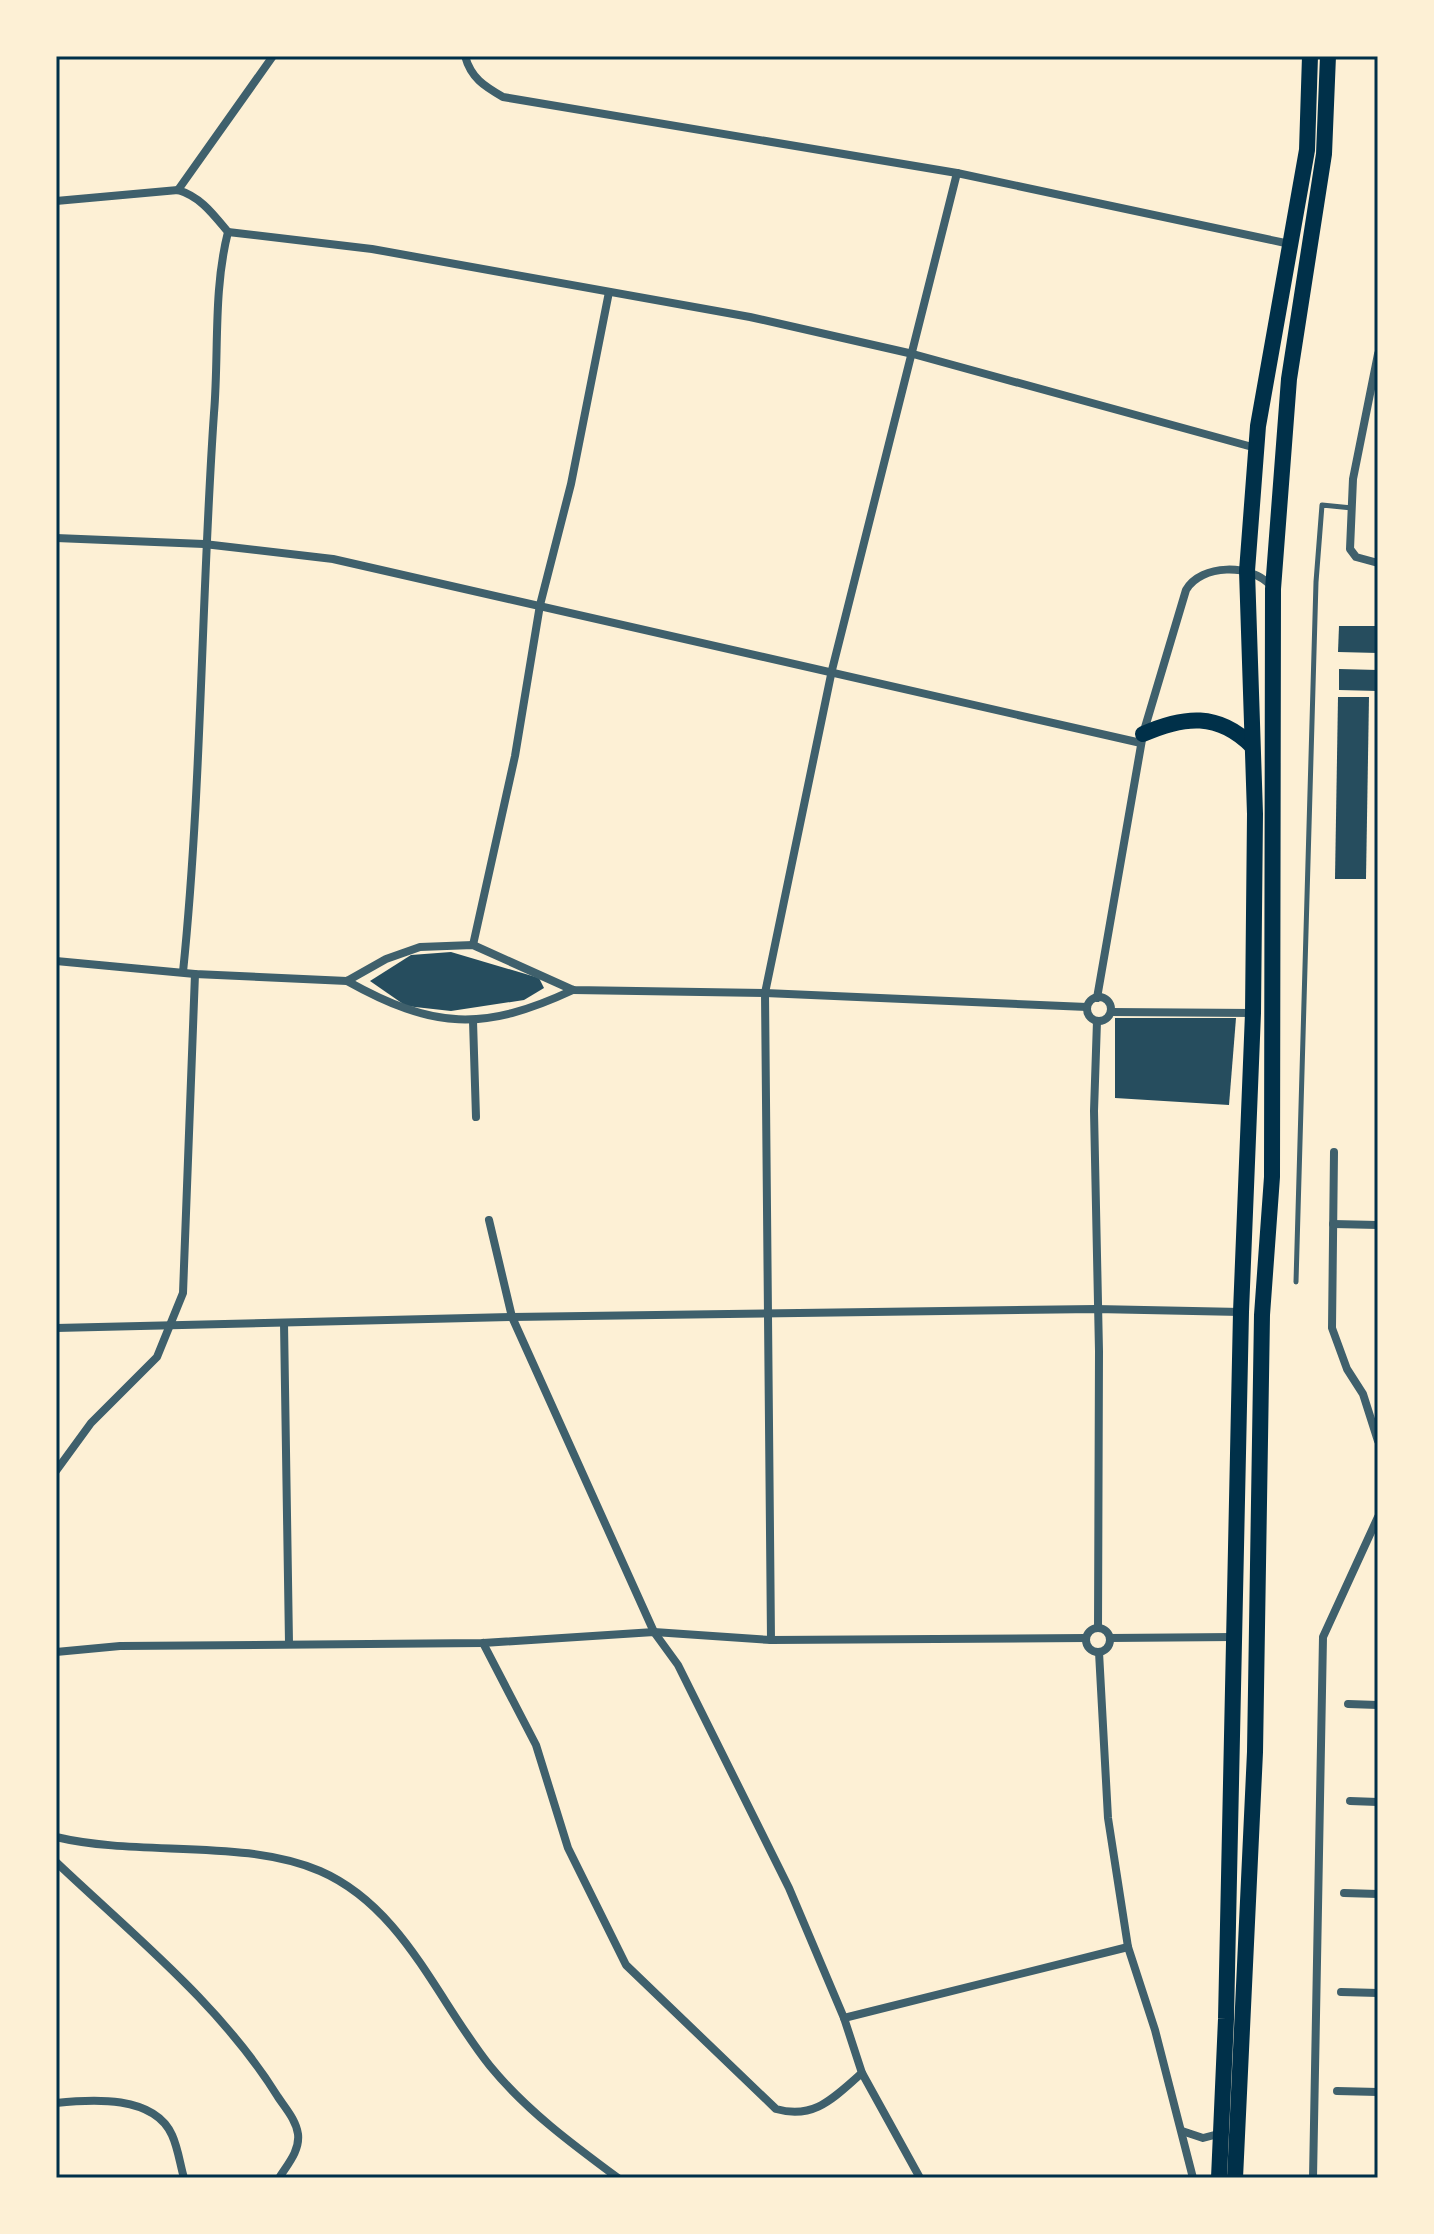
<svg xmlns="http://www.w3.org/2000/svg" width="1434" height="2234" font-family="'Roboto Condensed',sans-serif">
<rect width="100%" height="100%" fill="#fdf0d5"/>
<g fill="#264d5e">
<path d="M1339 626H1378V653L1338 652Z"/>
<path d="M1339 669 1378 670V691L1339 690Z"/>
<path d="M1338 697H1369L1366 879H1335Z"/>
<path d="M451 952 539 978 544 988 524 1000 451 1011 406 1006 370 981 411 955Z"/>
<path d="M1115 1018H1236L1229 1105 1115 1098Z"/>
</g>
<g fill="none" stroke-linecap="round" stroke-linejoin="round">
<path stroke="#3f606c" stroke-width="5" d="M1296 1282 1316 582 1322 505 1352 508"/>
<g stroke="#3f606c" stroke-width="8">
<path d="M465 56C471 78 484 86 503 97L957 173 1290 244"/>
<path d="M178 190 273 56"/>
<path d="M56 201 178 190C201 197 213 214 228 232 213 291 219 353 214 413 201 600 202 786 183 972"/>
<path d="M228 232 372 249 750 317 913 354 1256 448"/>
<path d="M1378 354 1353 479 1350 549 1356 557 1378 563"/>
<path d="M56 538 204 544 333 559 1141 743"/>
<path d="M473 945 515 756 540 605 571 484 609 292"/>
<path d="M56 961 195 974 347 981 386 959 420 947 473 945 573 990 765 993 1087 1007"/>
<path d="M347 981C433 1029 483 1032 573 990"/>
<circle cx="1099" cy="1009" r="12"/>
<path d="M1097 998 1143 734 1186 590C1201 564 1251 563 1271 586"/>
<path d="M1111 1012 1253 1013"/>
<path d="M473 1021 476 1117"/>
<path d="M1097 1021 1094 1111 1099 1351 1098 1628"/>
<path d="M1334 1152 1332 1328 1347 1369 1363 1394 1378 1441"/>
<path d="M489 1220 512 1317 654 1632 678 1665 789 1888 844 2018 862 2073 920 2178"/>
<path d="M1333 1224 1378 1225"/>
<path d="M284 1323 289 1643"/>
<path d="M56 1328 512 1317 1096 1309 1241 1312"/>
<path d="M56 1471 91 1423 157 1357 183 1293 195 974"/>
<circle cx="1098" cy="1640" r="12"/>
<path d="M1110 1638 1234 1637"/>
<path d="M771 1640 765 993 832 670 957 173"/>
<path d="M483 1643 536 1745 568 1848 626 1965 776 2109C815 2120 834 2097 862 2073"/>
<path d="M56 1652 120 1646 483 1643 654 1632 771 1640 1086 1638"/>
<path d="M1099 1652 1108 1818 1128 1947 1155 2030 1193 2178"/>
<path d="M1348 1704 1378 1705"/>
<path d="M1350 1801 1378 1802"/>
<path d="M56 1837C139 1857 243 1838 320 1871 403 1907 437 2000 490 2066 526 2110 572 2144 618 2178"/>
<path d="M56 1862C134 1936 221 2005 278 2097 286 2109 296 2120 298 2134 300 2151 287 2165 279 2178"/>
<path d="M1344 1893 1378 1894"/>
<path d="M1341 1992 1378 1993"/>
<path d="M844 2018 1128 1947"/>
<path d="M1337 2091 1378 2092"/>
<path d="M56 2103C92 2099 154 2095 172 2135 178 2148 180 2164 184 2178"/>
<path d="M1182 2131 1203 2138 1222 2133"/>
<path d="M1313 2178 1323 1637 1378 1517"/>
</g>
<g stroke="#003049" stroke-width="16">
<path d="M1143 734C1184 716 1218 712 1252 746"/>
<path d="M1219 2178 1226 2019 1241 1312 1253 1013 1255 814 1247 571 1258 426 1307 150 1310 56"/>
<path d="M1235 2178 1255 1752 1262 1315 1272 1177 1273 589 1289 379 1324 154 1328 56"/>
</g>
</g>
<rect width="1434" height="2234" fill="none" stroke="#fdf0d5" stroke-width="116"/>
<rect x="58" y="58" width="1318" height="2118" fill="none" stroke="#003049" stroke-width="3"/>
</svg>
